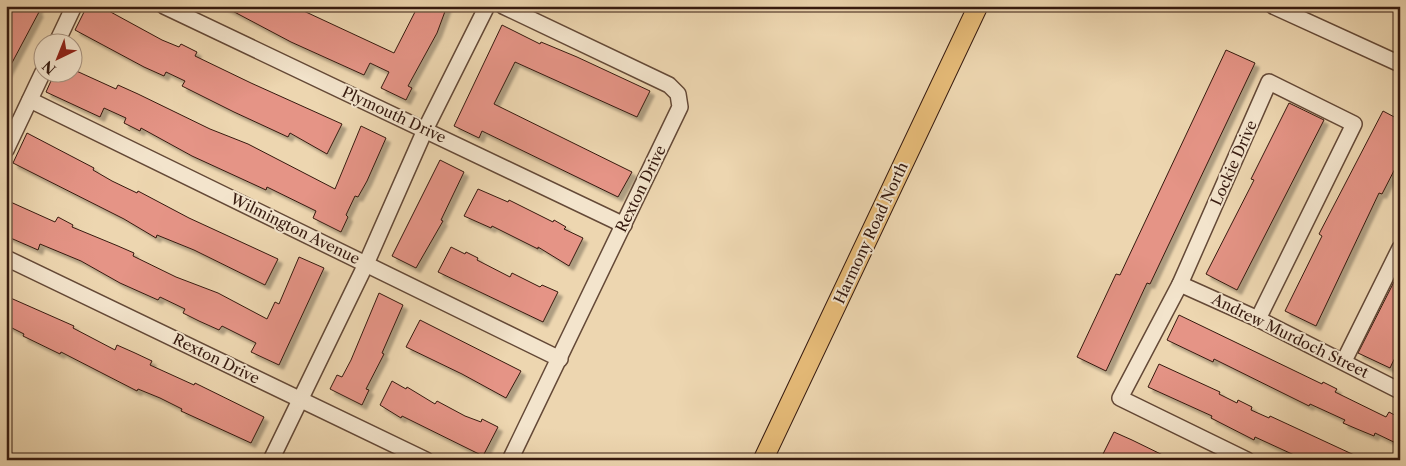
<svg xmlns="http://www.w3.org/2000/svg" width="1406" height="466" font-family="'Libre Caslon Text',serif">
<defs>
<filter id="shadow"><feDropShadow dx="4.5" dy="4.5" stdDeviation="1" flood-color="#0004"/></filter>
</defs>
<rect width="100%" height="100%" fill="#edd6b0"/>
<filter id="stains"><feTurbulence type="fractalNoise" baseFrequency=".004" numOctaves="4"/><feColorMatrix values="0 0 0 0 .2 0 0 0 0 .09 0 0 0 0 .02 0 0 0 .5 -.17"/></filter>
<radialGradient id="worn" r=".72"><stop offset=".6" stop-color="#630" stop-opacity="0"/><stop offset="1" stop-color="#630" stop-opacity=".3"/></radialGradient>
<g fill="#e59486" stroke="#361a0f" filter="url(#shadow)">
<path d="M6 6H39L37 11 39 12 6 74Z"/>
<path d="M87 6H100L107 10 162 40 179 47 181 44 197 52 195 56 251 83 342 124 327 154 290 133 288 137 234 112 182 86 185 81 166 72 164 76 144 67 75 30Z"/>
<path d="M223 6H293L394 53 418 6H447L437 33 408 86 412 88 406 100 381 88 389 72 370 63 364 75 291 42Z"/>
<path d="M502 25 540 44 541 42 577 57 650 91 637 117 515 62 494 104 632 172 618 197 482 131 479 138 454 126Z"/>
<path d="M1226 50 1255 63 1150 284 1147 283 1106 371 1077 357 1116 274 1120 275Z"/>
<path d="M72 69 116 89 118 85 138 94 210 129 248 144 335 189 361 126 386 138 367 181 358 197 355 196 346 215 348 217 341 232 313 218 316 211 267 187 266 190 192 156 141 128 140 131 124 123 126 118 104 108 100 117 46 92 55 72H72Z"/>
<path d="M1289 103 1324 120 1237 290 1206 274 1254 180 1251 179Z"/>
<path d="M1383 111 1400 120V159L1382 194 1379 193 1316 326 1285 311 1322 236 1319 234Z"/>
<path d="M27 133 94 168 93 170 112 181 137 193 138 191 189 218 278 259 265 285 194 250 157 235 156 238 124 219 13 163Z"/>
<path d="M440 160 464 172 441 220 443 221 416 268 392 256Z"/>
<path d="M478 189 508 202 509 200 553 222 554 220 566 227 564 229 583 238 569 266 538 247V249L492 226 491 228 464 216Z"/>
<path d="M6 200 55 222 58 217 73 225 72 227 118 246 134 253 133 256 176 277 218 293 267 319 275 302 279 304 299 257 324 268 279 365 251 352 256 343 222 326 219 330 199 321 183 313 185 309 160 297 158 300 120 283 81 261 40 244 38 250 6 236Z"/>
<path d="M451 247 465 254 466 252 478 258 477 260 510 277 512 273 540 287 542 285 558 292 543 322 438 272Z"/>
<path d="M1400 270V347L1390 368 1358 353Z"/>
<path d="M379 293 403 305 382 353 384 354 366 389 369 390 362 405 330 389 337 375 342 377 351 360Z"/>
<path d="M6 296 74 326 73 328 115 350 117 345 135 353 152 361 150 365 194 385 195 383 264 417 251 443 181 411 182 409 160 398 138 389 137 391 61 352 60 354 23 336 24 334 6 325Z"/>
<path d="M1179 315 1322 384 1323 382 1337 389 1335 392 1386 417 1389 412 1400 418V445L1375 433 1374 436 1357 429 1343 423 1345 420 1310 404 1309 406 1214 359 1213 362 1167 340Z"/>
<path d="M420 320 521 371 506 398 462 374 406 347Z"/>
<path d="M1159 364 1220 392 1219 394 1237 403 1238 400 1252 407 1251 410 1269 418 1270 416 1365 460H1305L1255 437 1254 440 1211 418 1212 416 1148 387Z"/>
<path d="M392 381 406 389 407 387 435 404 437 401 465 416 481 422 482 419 498 427 483 456 402 416 401 418 380 405Z"/>
<path d="M1114 432 1132 440 1173 460H1109L1102 456Z"/>
</g>
<g fill="none" stroke-linecap="round" stroke-linejoin="round">
<g stroke="#644937" stroke-width="18">
<g id="minor">
<path d="M164 6 624 225"/>
<path d="M503 6 669 85 678 94 680 107 510 460"/>
<path d="M1273 6 1400 64"/>
<path d="M57 42 74 6"/>
<path d="M30 100 560 359"/>
<path d="M6 150 43 72"/>
<path d="M6 258 426 460"/>
<path d="M1180 284 1258 319 1400 391"/>
<path d="M1344 361 1400 248"/>
<path d="M271 460 366 264 425 130 487 6"/>
<path d="M1247 460 1120 398 1180 284 1269 82 1354 124 1258 319"/>
</g>
</g>
<g stroke="#361a0f" stroke-width="21">
<path id="major" d="M763 460 978 6"/>
</g>
<use href="#minor" stroke="#f3e4cc" stroke-width="15"/>
<use href="#major" stroke="#e6bb78" stroke-width="19"/>
</g>
<g text-anchor="middle" stroke-width="4" stroke-linejoin="round" paint-order="stroke">
<g font-size="15" fill="#361a0f" stroke="#f3e4cc">
<text transform="translate(394 115) rotate(25)" y="5">Plymouth Drive</text>
<text transform="translate(1234 163) rotate(-66)" y="5">Lockie Drive</text>
<text transform="translate(641 189) rotate(-64)" y="5">Rexton Drive</text>
<text transform="translate(295 229) rotate(26)" y="5">Wilmington Avenue</text>
<text transform="translate(871 233) rotate(-65)" y="5">Harmony Road North</text>
<text transform="translate(1290 336) rotate(26)" y="5">Andrew Murdoch Street</text>
<text transform="translate(216 359) rotate(26)" y="5">Rexton Drive</text>
</g>
</g>
<rect width="1406" height="466" fill="none" stroke="#edd6b0" stroke-width="25"/>
<rect x="8" y="8" width="1391" height="451" fill="none" stroke="#361a0f" stroke-width="2.5"/>
<rect x="12" y="12" width="1381" height="441" fill="none" stroke="#361a0f"/>
<g transform="translate(58 58) rotate(223)"><circle r="24" fill="#f3e4cc" stroke="#a79380"/>
<path d="M0-4L9 19L0 12L-9 19Z" fill="#8f2418"/>
<text y="-8" font-size="14" font-weight="bold" text-anchor="middle" fill="#361a0f">N</text>
</g>
<rect width="100%" height="100%" filter="url(#stains)"/>
<rect width="100%" height="100%" fill="url(#worn)"/>
</svg>
